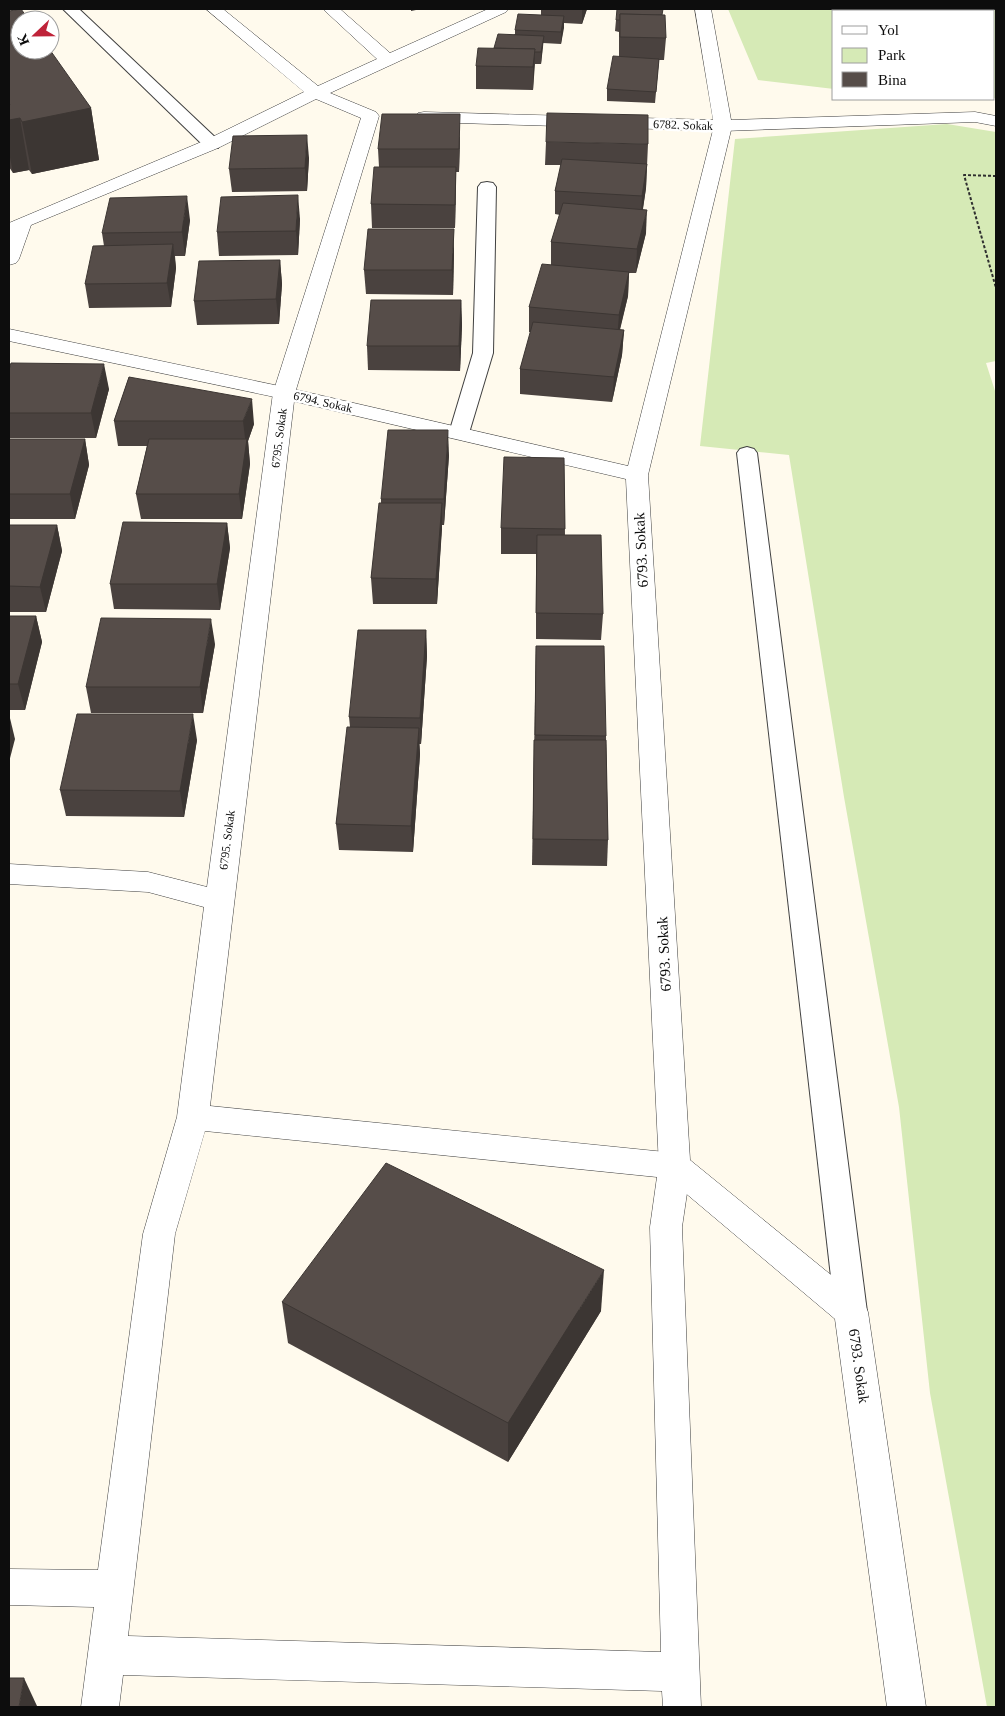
<svg xmlns="http://www.w3.org/2000/svg" width="1005" height="1716" font-family="'Times New Roman',serif">
<rect width="100%" height="100%" fill="#fffaed"/>
<g fill="#d6eab6">
<path d="M728 9H996V98H994V11H834V89L758 80Z"/>
<path d="M947 124 996 132V361L986 363 996 394V1707H987L930 1393 899 1107 844 797 789 455 700 446 735 139Z"/>
</g>
<g fill="none" stroke-linecap="round" stroke-linejoin="round">
<g stroke="#404040" stroke-width="2">
<g id="service">
<path d="M63 9H79L218 140 220 144 218 148H206Z"/>
<path d="M487 182 493 183 496 187 493 353 469 433 466 437 459 439 452 437 449 433 473 353 478 187 481 183Z"/>
<path d="M747 447 754 449 757 453 867 1312 862 1322 851 1326 840 1322 835 1312 737 453 740 449Z"/>
</g>
</g>
<g stroke="#404040" stroke-width="1">
<g id="minor">
<path d="M206 9H223L318 86 377 59 323 9H340L390 53 488 9H508L506 12 330 93 376 112 379 116 295 393 210 1106 675 1153 686 1157 691 1166 682 1227 701 1707H663L662 1691 123 1675 119 1707H81L94 1607 9 1605V1569L98 1570 143 1234 177 1117 204 907 148 892 9 884V864L148 872 207 887 273 393 361 118 316 99 218 148 31 225 19 259 16 263 9 265V223L206 140 304 92ZM205 1131 657 1177 650 1227 661 1652 128 1636 175 1234Z"/>
<path d="M695 9H711L731 120 975 112 996 116V126L975 122 723 131 424 122 418 121 415 117 418 113 424 112 713 120Z"/>
</g>
</g>
<g stroke="#404040" stroke-width="1">
<path id="tertiary" d="M723 121 729 122 732 126 648 475 690 1160 863 1301 868 1312 926 1707H887L835 1319 664 1175 659 1166 626 479 284 399 9 341V329L284 387 628 466 714 126 717 122Z"/>
</g>
<path stroke="#2f2f2f" stroke-width="2" stroke-dasharray="3 2" stroke-linecap="butt" d="M996 176 964 175 996 288"/>
<use href="#service" fill="#fff" fill-rule="evenodd"/>
<use href="#minor" fill="#fff" fill-rule="evenodd"/>
<use href="#tertiary" fill="#fff" fill-rule="evenodd"/>
</g>
<g fill="#4a423f">
<path d="M541 9H587L582 24 564 23 561 44 543 43 541 64H535L533 90 476 89V66L494 48 515 34V30L541 15Z"/>
<path d="M9 11 91 108 99 160 32 174 29 170 13 173 9 167Z"/>
<path d="M662 15 666 38 664 60H659L655 103 607 101V89L619 57V32L615 31 616 20Z"/>
<path d="M460 137 459 172H456L455 228H372L371 204 379 167 378 149Z"/>
<path d="M546 142 648 144 646 188 643 209 646 233 636 273H629L628 296 620 330H624L622 355 612 402 520 394V369L531 332H529V307L551 265V242L560 215 555 214V191L561 165H545Z"/>
<path d="M309 158 307 191 232 192 229 169Z"/>
<path d="M300 219 298 255 219 256 217 232Z"/>
<path d="M190 220 185 256H175L176 268 171 307 89 308 85 284 104 246 102 233Z"/>
<path d="M454 253 453 295 366 294 364 270Z"/>
<path d="M280 260 282 284 279 324 197 325 194 301Z"/>
<path d="M461 300 462 325 460 371 368 370 367 346Z"/>
<path d="M9 370 109 389 96 438H9Z"/>
<path d="M129 377 254 424 248 441 250 464 242 519H141L136 494 147 446H118L114 421Z"/>
<path d="M9 439H85L89 465 75 519H9Z"/>
<path d="M449 455 444 525H442L437 604H373L371 578 381 503V499Z"/>
<path d="M564 458 565 535 603 614 601 640 536 639V554H501V528Z"/>
<path d="M227 523 230 548 220 610 114 609 110 584Z"/>
<path d="M9 525H57L62 551 46 612H9Z"/>
<path d="M9 616H36L42 642 25 710H9Z"/>
<path d="M426 630 427 656 421 744H419L420 754 413 852 339 850 336 824 350 727 349 717Z"/>
<path d="M215 644 203 713H91L86 687Z"/>
<path d="M536 646 606 736 608 840 607 866 532 865Z"/>
<path d="M197 740 184 817 66 816 60 790Z"/>
<path d="M282 1302 601 1311 508 1462 288 1343Z"/>
</g>
<g fill="#3c3633">
<path d="M411 9H421L411 11Z"/>
<path d="M582 9H587L582 24Z"/>
<path d="M564 16V28L561 44V32Z"/>
<path d="M544 36 543 47 541 64V52Z"/>
<path d="M535 49 534 71 533 90V67Z"/>
<path d="M91 108 99 160 32 174 22 122Z"/>
<path d="M460 114V137L459 172V149Z"/>
<path d="M20 118 29 170 13 173 9 152V120Z"/>
<path d="M307 135 309 158 307 191 305 168Z"/>
<path d="M647 164 646 188 641 220 642 196Z"/>
<path d="M456 167V190L455 228V205Z"/>
<path d="M298 195 300 219 298 255 296 231Z"/>
<path d="M187 196 190 220 185 256 182 232Z"/>
<path d="M647 210 646 233 636 273 637 249Z"/>
<path d="M454 229V253L453 295 452 270Z"/>
<path d="M173 244 176 268 171 307 167 283Z"/>
<path d="M280 260 282 284 279 324 276 299Z"/>
<path d="M629 272 628 296 617 340 619 315Z"/>
<path d="M461 300 462 325 460 371 459 346Z"/>
<path d="M624 330 622 355 612 402 614 377Z"/>
<path d="M104 364 109 389 96 438 91 413Z"/>
<path d="M252 399 254 424 248 441 250 464 242 519 239 494 246 446 243 421Z"/>
<path d="M448 430 449 455 444 525V499Z"/>
<path d="M85 439 89 465 75 519 70 494Z"/>
<path d="M442 503V529L437 604 436 579Z"/>
<path d="M227 523 230 548 220 610 217 584Z"/>
<path d="M57 525 62 551 46 612 40 587Z"/>
<path d="M36 616 42 642 25 710 18 684Z"/>
<path d="M211 619 215 644 203 713 200 687Z"/>
<path d="M426 630 427 656 421 744 420 718Z"/>
<path d="M9 714 15 739 9 762Z"/>
<path d="M193 714 197 740 184 817 180 791Z"/>
<path d="M419 728 420 754 413 852 411 826Z"/>
<path d="M604 1270 601 1311 508 1462V1423Z"/>
<path d="M24 1678 37 1706 36 1707H19Z"/>
</g>
<g fill="#564d49" stroke="#3c3633">
<path d="M21 9 29 20H20V50H50L91 108 22 122 20 118 9 120V105H10L9 103V11Z"/>
<path d="M617 9H663L662 15 620 14V20H616Z"/>
<path d="M518 14 564 16 561 32 515 30Z"/>
<path d="M620 14 665 15 666 38 620 37Z"/>
<path d="M498 34 544 36 541 52H534L535 49 494 48Z"/>
<path d="M478 48 535 49 533 67 476 66Z"/>
<path d="M613 56 659 59 656 92 607 89Z"/>
<path d="M547 113 648 115V144L546 142Z"/>
<path d="M382 114H460L459 149H378Z"/>
<path d="M307 135 305 168 229 169 233 136Z"/>
<path d="M562 159 647 164 642 196 555 191Z"/>
<path d="M374 167H456L455 205 371 204Z"/>
<path d="M298 195 296 231 217 232 221 197Z"/>
<path d="M187 196 182 232 102 233 110 198Z"/>
<path d="M563 203 647 210 637 249 551 242Z"/>
<path d="M368 229H454L452 270H364Z"/>
<path d="M173 244 167 283 85 284 93 246Z"/>
<path d="M280 260 276 299 194 301 199 261Z"/>
<path d="M542 264 629 272 619 315 529 307Z"/>
<path d="M371 300H461L459 346H367Z"/>
<path d="M533 322 624 330 614 377 520 369Z"/>
<path d="M11 363 104 364 91 413H9V370Z"/>
<path d="M129 377 252 399 243 421H114Z"/>
<path d="M388 430H448L444 499H381Z"/>
<path d="M9 439H85L70 494H9Z"/>
<path d="M149 439H247L239 494H136Z"/>
<path d="M504 457 564 458 565 529 501 528Z"/>
<path d="M379 503H442L436 579 371 578Z"/>
<path d="M123 522 227 523 217 584H110Z"/>
<path d="M9 525H57L40 587 9 586Z"/>
<path d="M537 535H601L603 614 536 613Z"/>
<path d="M9 616H36L18 684H9Z"/>
<path d="M101 618 211 619 200 687H86Z"/>
<path d="M358 630H426L420 718 349 717Z"/>
<path d="M536 646H604L606 736 535 735Z"/>
<path d="M77 714H193L180 791 60 790Z"/>
<path d="M347 727 419 728 411 826 336 824Z"/>
<path d="M534 740H606L608 840 533 839Z"/>
<path d="M386 1163 604 1270 508 1423 282 1302Z"/>
<path d="M9 1678H24L19 1707H9Z"/>
</g>
<g text-anchor="middle" stroke-width="5" stroke-linejoin="round" paint-order="stroke">
<g font-size="12" fill="#0d0d0d" stroke="#fff">
<text transform="translate(683 125) rotate(2)" y="4">6782. Sokak</text>
<text transform="translate(323 402) rotate(13)" y="4">6794. Sokak</text>
<text transform="translate(279 438) rotate(-83)" y="4">6795. Sokak</text>
<text transform="translate(227 840) rotate(-83)" y="4">6795. Sokak</text>
</g>
<g font-size="15" fill="#0d0d0d" stroke="#fff">
<text transform="translate(641 550) rotate(-93)" y="5">6793. Sokak</text>
<text transform="translate(664 954) rotate(-93)" y="5">6793. Sokak</text>
<text transform="translate(859 1366) rotate(82)" y="5">6793. Sokak</text>
</g>
</g>
<rect width="1005" height="1716" fill="none" stroke="#0d0d0d" stroke-width="20"/>
<rect x="832" y="10" width="162" height="90" fill="#ffffff" stroke="#9e9e9e"/>
<rect x="842" y="26" width="25" height="8" fill="#ffffff" stroke="#9e9e9e"/>
<text x="878" y="35" font-size="15" fill="#0d0d0d">Yol</text>
<rect x="842" y="48" width="25" height="15" fill="#d6eab6" stroke="#9e9e9e"/>
<text x="878" y="60" font-size="15" fill="#0d0d0d">Park</text>
<rect x="842" y="72" width="25" height="15" fill="#564d49" stroke="#9e9e9e"/>
<text x="878" y="85" font-size="15" fill="#0d0d0d">Bina</text>
<g transform="translate(35 35) rotate(248)"><circle r="24" fill="#ffffff" stroke="#9e9e9e"/>
<path d="M0-4L9 19L0 12L-9 19Z" fill="#bf2339"/>
<text y="-8" font-size="14" font-weight="bold" text-anchor="middle" fill="#0d0d0d">K</text>
</g>
</svg>
